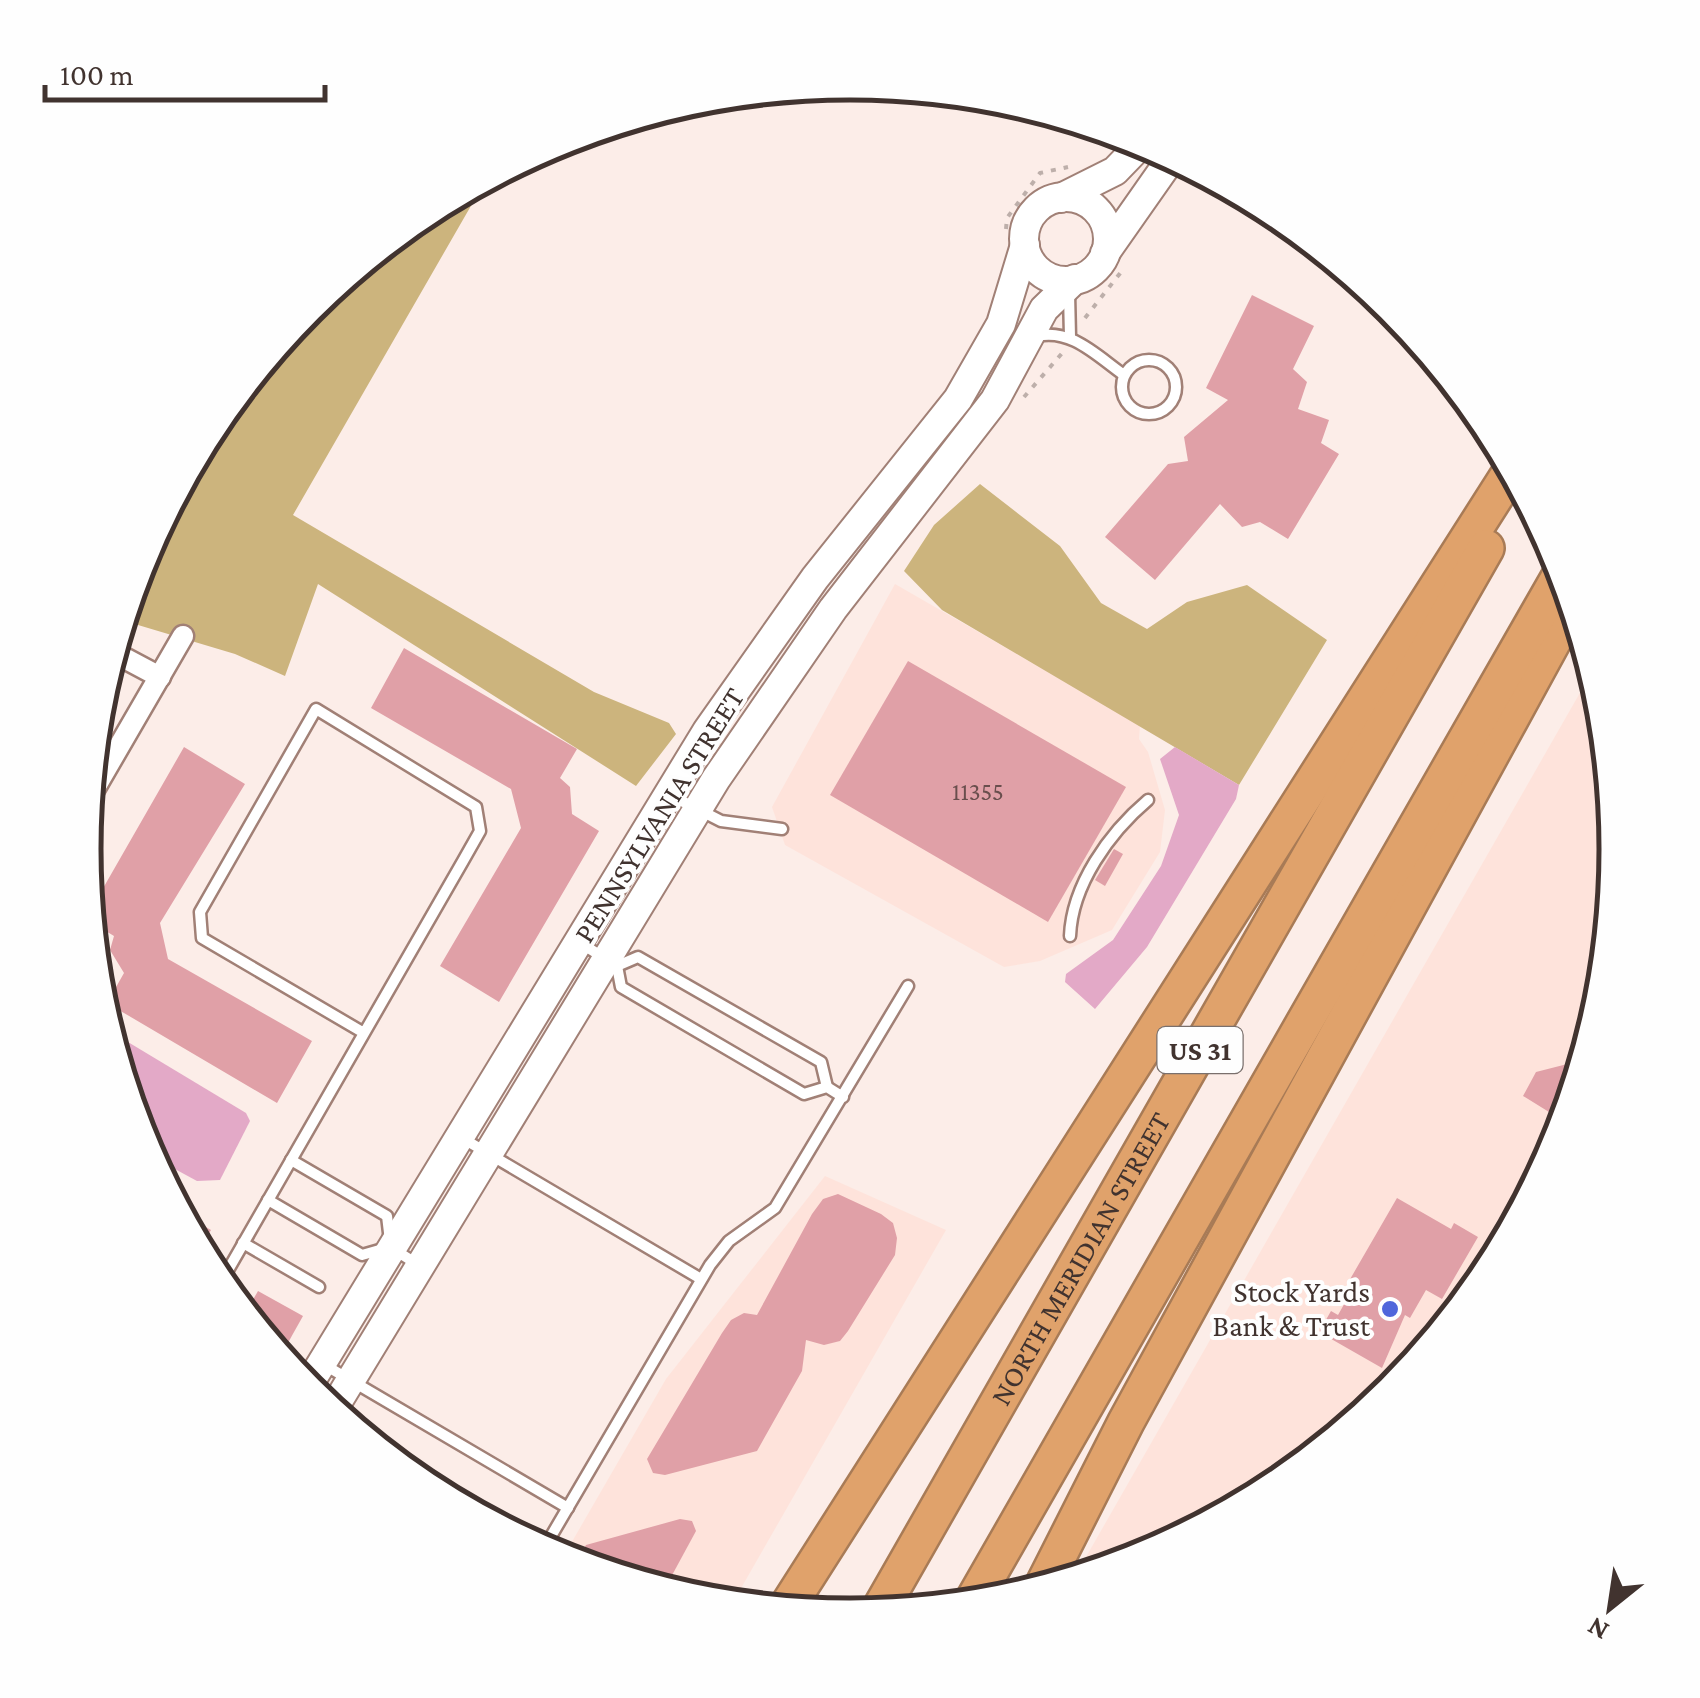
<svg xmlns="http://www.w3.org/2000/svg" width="1700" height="1698" font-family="'Crimson Pro',serif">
<rect width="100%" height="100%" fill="#fcede8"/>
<g fill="#fee3db">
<path d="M895 584 1140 725 1139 739 1148 752 1165 810 1160 852 1112 930 1040 961 1004 967 785 845 772 807Z"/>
<path d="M1593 670 1602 700 1616 850 1602 999 1558 1143 1487 1275 1392 1391 1275 1487 1143 1557 1074 1578Z"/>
<path d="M825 1176 946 1230 732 1604 700 1601 562 1559 666 1379Z"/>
</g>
<g fill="#ccb47d">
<path d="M487 178 293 515 594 692 669 723 676 734 636 786 318 584 285 676 235 654 128 622 147 546 213 423 308 307 425 211Z"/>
<path d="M980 484 1060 546 1101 603 1147 629 1187 602 1247 585 1327 640 1239 785 942 610 904 571 934 525Z"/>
</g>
<g fill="#e3a9c7">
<path d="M1175 747 1239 785 1236 799 1147 947 1095 1009 1065 982 1066 974 1113 940 1161 866 1179 815 1160 759Z"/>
<path d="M108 1030 246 1113 250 1121 220 1180 197 1181 149 1155Z"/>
</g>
<g fill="#e0a0a7">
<path d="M1252 295 1314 326 1293 369 1307 382 1298 409 1329 420 1321 443 1339 454 1288 539 1260 522 1242 527 1220 504 1155 580 1105 537 1168 464 1188 461 1184 437 1228 400 1206 388Z"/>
<path d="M404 648 577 749 560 778 570 787 572 814 599 831 499 1002 440 966 521 828 511 789 371 708Z"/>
<path d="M908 661 1126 787 1048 922 830 795Z"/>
<path d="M184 747 245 784 160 923 168 959 312 1041 277 1103 107 1003 124 973 110 950 114 936 91 922 90 911Z"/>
<path d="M1114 849 1123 854 1105 886 1095 880Z"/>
<path d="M1583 1060 1558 1143 1557 1145 1549 1112 1523 1096 1536 1072Z"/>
<path d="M838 1194 881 1214 893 1223 897 1238 895 1255 848 1331 840 1341 824 1345 806 1340 802 1371 757 1451 665 1475 653 1473 647 1459 722 1333 731 1320 744 1313 757 1315 812 1214 823 1199Z"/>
<path d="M1397 1198 1451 1229 1454 1223 1478 1237 1442 1299 1426 1290 1410 1318 1405 1315 1382 1368 1319 1332 1331 1311 1338 1315 1355 1285 1349 1281Z"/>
<path d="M179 1212 211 1230 199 1250Z"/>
<path d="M258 1291 303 1316 280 1357 245 1314Z"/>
<path d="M680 1519 692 1521 696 1531 664 1590 576 1563 586 1545Z"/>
</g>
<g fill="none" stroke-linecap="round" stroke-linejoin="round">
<g stroke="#a18076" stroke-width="15">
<g id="service">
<path d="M1069 293 1070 337"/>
<path d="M1037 336C1071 328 1097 356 1124 375"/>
<circle cx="1149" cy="387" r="27"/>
<path d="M670 795 721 821 782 829"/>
<path d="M1070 936C1072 885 1109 833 1148 800"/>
<path d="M582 944 617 966 621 987 804 1094 827 1087 843 1097"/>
<path d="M617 966 638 957 821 1062 827 1087"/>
<path d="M462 1138 701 1279"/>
<path d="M291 1160 387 1216 390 1241"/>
<path d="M268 1200 362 1255 390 1247 417 1264"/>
<path d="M243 1243 319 1287"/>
<path d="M220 1284 463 861 480 831 476 807 316 709 200 912 202 938 364 1033"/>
<path d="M323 1364 568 1508"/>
<path d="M543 1550 710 1265 729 1241 775 1208 908 986"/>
</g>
</g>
<g stroke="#a18076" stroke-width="25">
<g id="minor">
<path d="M113 652 160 677"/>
<path d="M88 800 183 636"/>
</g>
</g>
<g stroke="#a18076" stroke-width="32">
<g id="secondary">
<circle cx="1066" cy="239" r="42"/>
<path d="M1061 198 1115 171 1144 141"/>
<path d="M1105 253 1173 156"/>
<path d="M306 1389 707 731 815 578 958 399 1001 324 1025 245"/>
<path d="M332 1411 716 779 833 609 995 400 1044 309 1075 279"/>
</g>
</g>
<g stroke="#a87b56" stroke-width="40">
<g id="motorway">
<path d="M1042 1588 1126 1422 1573 604"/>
<path d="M972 1603 1563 571"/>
<path d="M786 1609 1512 470"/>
<path id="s1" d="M878 1613 1486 548"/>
</g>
</g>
<g stroke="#bdafaa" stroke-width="4" stroke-dasharray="5 8" stroke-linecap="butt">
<path d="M1006 229 1007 218 1040 173 1068 167"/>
<path d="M1085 318 1125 267"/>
<path d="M1024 397 1064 351"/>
</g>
<use href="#service" stroke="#fff" stroke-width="10"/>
<use href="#minor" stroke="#fff" stroke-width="20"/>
<use href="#secondary" stroke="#fff" stroke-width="28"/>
<use href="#motorway" stroke="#e0a26b" stroke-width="35"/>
</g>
<circle fill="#5066db" stroke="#fefefe" stroke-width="4" cx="1390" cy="1309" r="10"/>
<g text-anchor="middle" stroke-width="8" stroke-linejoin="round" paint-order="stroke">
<g font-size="25" fill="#694e4d">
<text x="978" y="800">11355</text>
</g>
<rect fill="#fefefe" stroke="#7a706d" stroke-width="2.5" x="1157.5" y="1027" width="85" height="46" rx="8"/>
<g font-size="28" font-weight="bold" fill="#41332f">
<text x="1200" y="1060">US 31</text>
</g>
<g font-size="30" fill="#41332f" stroke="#fefefe">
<text transform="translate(659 815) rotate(-58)" y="10">PENNSYLVANIA STREET</text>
<text dy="10" stroke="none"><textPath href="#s1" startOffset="408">NORTH MERIDIAN STREET</textPath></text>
</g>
<g font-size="30" fill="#41332f" stroke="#fefefe" text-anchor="end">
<text x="1370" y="1302">Stock Yards<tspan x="1370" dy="34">Bank &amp; Trust</tspan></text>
</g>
</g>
<path d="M0 0H1700V1698H0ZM101 849a749 749 0 1 1 1498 0a749 749 0 1 1-1498 0Z" fill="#fefefe" fill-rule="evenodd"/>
<path fill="none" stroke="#41332f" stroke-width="5" d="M101 849a749 749 0 1 1 1498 0a749 749 0 1 1-1498 0Z"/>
<g transform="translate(1610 1608) rotate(210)" stroke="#fefefe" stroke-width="8" paint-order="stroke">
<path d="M0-8L18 38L0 25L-18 38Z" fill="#41332f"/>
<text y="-15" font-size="28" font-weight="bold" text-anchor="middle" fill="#41332f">N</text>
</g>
<path d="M45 85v15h280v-15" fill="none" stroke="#41332f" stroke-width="5"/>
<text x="60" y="85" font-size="30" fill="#41332f" stroke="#fefefe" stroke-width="8" paint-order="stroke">100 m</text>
</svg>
